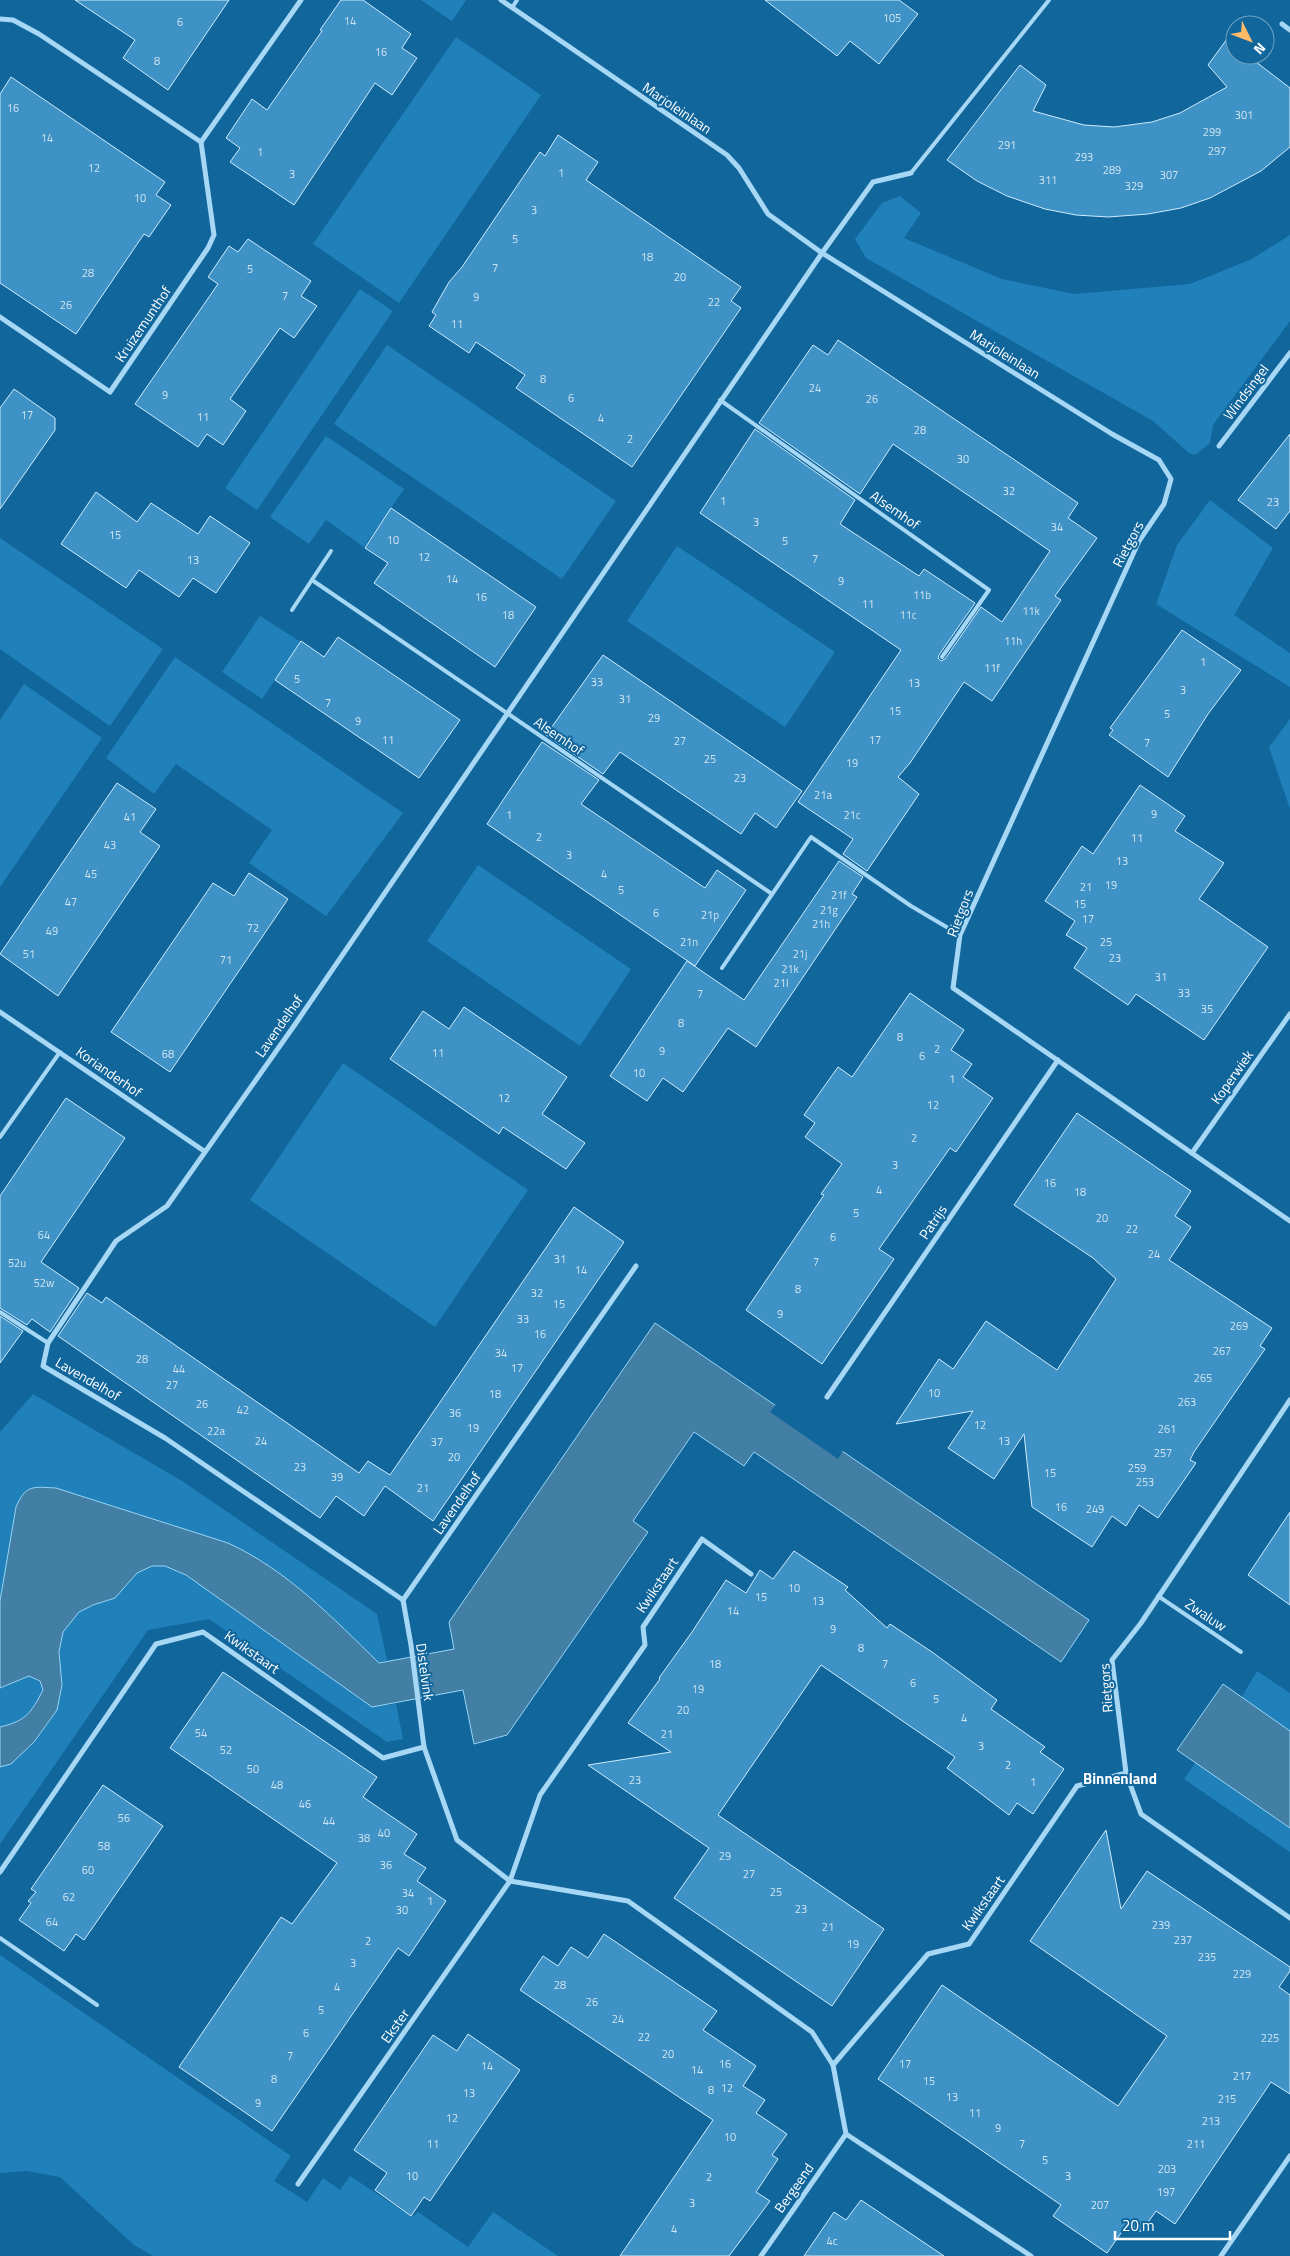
<svg xmlns="http://www.w3.org/2000/svg" width="1290" height="2256" font-family="'Titillium Web',sans-serif">
<rect width="100%" height="100%" fill="#11669c"/>
<g fill="#2080b9">
<path d="M421 0H466L452 21Z"/>
<path d="M456 37 541 95 399 303 313 244Z"/>
<path d="M900 196 921 213 904 238 1002 279 1074 294 1190 284 1252 259 1290 235V321L1213 425 1210 443 1195 455 1189 453 1153 421 866 258 855 239 882 203Z"/>
<path d="M360 289 393 311 257 510 225 488Z"/>
<path d="M387 345 616 501 562 579 334 424Z"/>
<path d="M326 436 404 489 364 547 326 520 309 544 270 517Z"/>
<path d="M1210 500 1273 548 1234 615 1290 653V687L1156 604 1177 545Z"/>
<path d="M0 538 163 649 110 726 0 649Z"/>
<path d="M677 546 835 652 785 727 627 621Z"/>
<path d="M260 616 301 642 262 699 222 672Z"/>
<path d="M175 657 403 813 326 916 249 863 272 830 176 764 154 794 106 758Z"/>
<path d="M24 684 102 738 0 887V720Z"/>
<path d="M1290 719V809L1269 747Z"/>
<path d="M478 865 631 969 580 1046 427 941Z"/>
<path d="M343 1063 528 1190 435 1327 250 1200Z"/>
<path d="M33 1394 182 1481 377 1614 387 1660 379 1663C333 1618 287 1570 228 1543L56 1488 16 1507 0 1601V1432Z"/>
<path d="M152 1566H165L186 1575 372 1707 396 1704 403 1739 387 1742 209 1619 148 1630 0 1844V1767L11 1764 34 1743 57 1710 62 1685 59 1652 63 1632 79 1612 93 1605 115 1598 137 1573Z"/>
<path d="M1257 1671 1290 1693V1731L1241 1698Z"/>
<path d="M29 1676 40 1681 43 1690C31 1713 26 1722 0 1727V1688Z"/>
<path d="M1196 1762 1290 1828V1852L1184 1779Z"/>
<path d="M0 1955 291 2156 274 2181 307 2202 323 2178 340 2190 350 2176 412 2217 418 2212 468 2247 493 2212 558 2256H153L134 2245 60 2177 27 2171 0 2173Z"/>
</g>
<g fill="#437fa5" stroke="#98d5f7">
<path d="M655 1323 1089 1620 1061 1662 754 1452 744 1466 694 1432 633 1521 648 1532 507 1735 474 1744 463 1690 372 1707 186 1575 165 1566H152L137 1573 115 1598 93 1605 79 1612 63 1632 59 1652 62 1685 57 1710 34 1742 11 1764 0 1767V1727C26 1721 31 1713 43 1690L40 1681 29 1676 0 1688V1601L16 1507C26 1484 33 1487 56 1488L228 1543C287 1570 333 1618 379 1663L454 1649 449 1622Z"/>
<path d="M1223 1684 1290 1731V1828L1177 1750Z"/>
</g>
<path fill="#11669c" d="M777 1403 844 1449 838 1459 770 1412Z"/>
<g fill="#3e92c5" stroke="#cfecfe">
<path d="M75 0H229L168 90 123 58 135 40Z"/>
<path d="M341 0H363L411 34 402 48 417 58 392 95 375 83 294 205 230 162 240 148 226 138 252 99 267 110 322 31 320 30Z"/>
<path d="M765 0H899L918 14 879 64 850 41 837 56Z"/>
<path d="M1227 39 1235 45V55H1247L1290 88V147L1261 171 1210 198 1181 208 1148 214 1108 217 1076 215 1045 209 1007 196 977 181 947 160 1020 65 1046 85 1033 111 1084 125 1114 127 1152 122 1180 113 1227 87 1208 65Z"/>
<path d="M11 77 165 182 156 195 171 205 149 237 144 234 76 334 0 283V94Z"/>
<path d="M558 135 598 162 586 180 741 287 731 301 741 308 632 467 516 388 525 375 476 342 469 353 429 326 436 315 432 312 449 282 462 267 540 152 545 156Z"/>
<path d="M248 239 311 281 301 296 317 306 294 338 280 328 230 399 246 411 223 445 207 434 198 447 135 404 218 284 208 277 229 246 238 252Z"/>
<path d="M838 340 1078 503 1068 518 1097 538 1055 596 1061 600 992 701 964 682 910 763 898 777 919 794 867 871 843 854 853 839 798 802 901 650 700 513 755 429 855 500 840 524 919 576 924 569 975 603 939 655 938 658 941 661 945 659 981 607 1002 622 1050 551 893 444 860 494 759 423 813 345 828 355Z"/>
<path d="M14 389 55 418V430L0 509V408Z"/>
<path d="M1290 434V511L1276 529 1238 500Z"/>
<path d="M96 492 137 522 151 503 198 534 210 516 250 543 216 593 193 578 179 597 139 570 126 588 61 544Z"/>
<path d="M391 508 536 607 495 667 374 583 388 563 365 548Z"/>
<path d="M1182 630 1241 670 1208 714 1168 777 1109 735 1113 730 1110 728Z"/>
<path d="M338 637 460 720 419 778 275 680 301 641 324 657Z"/>
<path d="M603 655 802 791 776 828 755 813 741 834 620 752 603 774 546 735Z"/>
<path d="M542 742 599 780 581 804 705 888 717 870 746 890 695 966 487 824Z"/>
<path d="M117 783 156 809 140 832 160 846 58 996 0 954Z"/>
<path d="M1140 785 1185 816 1175 831 1224 863 1199 899 1268 947 1204 1040 1136 994 1128 1005 1074 968 1087 948 1066 935 1075 921 1045 901 1082 846 1093 854Z"/>
<path d="M839 861 863 877 852 894 857 897 756 1047 728 1028 683 1092 663 1078 647 1101 610 1076 687 961 744 1000Z"/>
<path d="M249 873 288 899 170 1072 111 1032 213 883 234 896Z"/>
<path d="M910 993 964 1030 951 1050 972 1064 963 1077 993 1098 956 1152 950 1148 879 1249 894 1259 822 1364 746 1310 824 1195 821 1194 842 1164 805 1137 815 1123 804 1115 838 1067 852 1077Z"/>
<path d="M464 1007 567 1077 542 1114 585 1143 566 1169 503 1127 499 1134 390 1059 423 1011 449 1029Z"/>
<path d="M66 1098 125 1138 41 1262 79 1288 50 1332 32 1319 27 1325 0 1308V1196Z"/>
<path d="M1077 1113 1191 1191 1175 1216 1191 1227 1169 1260 1272 1328 1260 1346 1265 1349 1194 1452 1190 1460 1196 1463 1158 1518 1139 1505 1126 1526 1112 1516 1092 1547 1032 1507 1024 1434 994 1479 948 1448 973 1411 896 1424 939 1359 953 1369 986 1321 1057 1370 1116 1279 1093 1258 1014 1205Z"/>
<path d="M574 1207 624 1242 433 1521 385 1486 364 1516 336 1496 320 1518 58 1336 87 1293 102 1303 106 1297 359 1473 368 1461 390 1475Z"/>
<path d="M0 1316 23 1331 0 1363Z"/>
<path d="M1290 1512V1605L1248 1575Z"/>
<path d="M794 1551 848 1587 845 1590 887 1628 890 1624 932 1652 997 1700 991 1709 1045 1747 1040 1752 1064 1769 1033 1814 1017 1803 1009 1815 947 1768 955 1757 821 1665 718 1815 884 1929 832 2006 674 1898 709 1848 588 1765 671 1752 628 1723 660 1679 659 1678 692 1632 726 1580 746 1593 760 1570 773 1579Z"/>
<path d="M223 1672 377 1777 363 1797 417 1834 404 1854 426 1868 417 1881 446 1901 409 1956 398 1948 272 2131 179 2067 281 1917 292 1924 337 1863 170 1748Z"/>
<path d="M103 1785 163 1826 84 1940 76 1934 64 1951 19 1920 31 1903 28 1901 36 1892 31 1889Z"/>
<path d="M1106 1830 1121 1909 1147 1871 1290 1967V1971L1279 1987 1290 1995V2094L1271 2082 1175 2224 1156 2211 1141 2232 1128 2223 1107 2253 1053 2216 1061 2205 878 2079 942 1985 1118 2106 1167 2036 1030 1941Z"/>
<path d="M604 1934 717 2011 703 2030 756 2066 743 2086 765 2100 756 2113 787 2134 772 2155 778 2159 756 2192 770 2201 729 2256H620L713 2120 520 1990 543 1956 558 1966 571 1947 588 1958Z"/>
<path d="M468 2034 520 2070 430 2201 424 2197 411 2216 375 2190 387 2173 354 2150 433 2035 457 2051Z"/>
<path d="M861 2200 944 2256H804L834 2212 846 2220Z"/>
</g>
<g fill="none" stroke-linecap="round" stroke-linejoin="round">
<g stroke="#a6d7f4" stroke-width="4">
<path d="M512 8 517 0"/>
<path d="M911 173 1049 0"/>
<path d="M720 400 989 590 942 657"/>
<path d="M312 580 772 894"/>
<path d="M292 610 331 551"/>
<path d="M722 968 811 837 911 906 960 935"/>
<path d="M0 1137 60 1052"/>
<path d="M0 1312 48 1343"/>
<path d="M1158 1596 1241 1652"/>
<path d="M0 1938 97 2005"/>
</g>
<g stroke="#a6d7f4" stroke-width="5">
<path d="M501 0 727 155 739 168 768 214 822 253 1112 434 1159 460 1171 479 1164 504 1139 541 960 935 953 988 1290 1221"/>
<path d="M0 19 13 20 39 34 201 142"/>
<path d="M1282 24 1290 30"/>
<path d="M0 317 110 392 208 248 214 235 201 142 301 0"/>
<path d="M1219 446 1290 353"/>
<path d="M0 1012 204 1151"/>
<path d="M1192 1153 1290 1014"/>
<path d="M827 1397 1058 1060"/>
<path d="M1290 1400 1141 1623 1112 1660 1126 1773 1141 1814 1290 1918"/>
<path d="M403 1600 165 1438 43 1366 48 1343 116 1241 167 1206 296 1023 822 253 873 182 911 173"/>
<path d="M403 1600 411 1645 424 1747 457 1840 510 1881 628 1901 812 2032 833 2065 846 2134 1031 2256"/>
<path d="M403 1600 636 1266"/>
<path d="M0 1872 156 1644 203 1632 383 1758 424 1747"/>
<path d="M833 2065 928 1954 969 1944 1077 1786 1126 1773"/>
<path d="M298 2184 510 1881 540 1795 645 1645 643 1627 702 1539 751 1574"/>
<path d="M761 2256 846 2134"/>
<path d="M1221 2256 1290 2156"/>
</g>
</g>
<g text-anchor="middle" stroke-width="4" stroke-linejoin="round" paint-order="stroke">
<g font-size="11" fill="#cfe4f0">
<text x="892" y="22">105</text>
<text x="350" y="25">14</text>
<text x="180" y="26">6</text>
<text x="381" y="56">16</text>
<text x="157" y="65">8</text>
<text x="13" y="112">16</text>
<text x="1244" y="119">301</text>
<text x="1212" y="136">299</text>
<text x="47" y="142">14</text>
<text x="1007" y="149">291</text>
<text x="1217" y="155">297</text>
<text x="260" y="156">1</text>
<text x="1084" y="161">293</text>
<text x="94" y="172">12</text>
<text x="1112" y="174">289</text>
<text x="561" y="177">1</text>
<text x="292" y="178">3</text>
<text x="1169" y="179">307</text>
<text x="1048" y="184">311</text>
<text x="1134" y="190">329</text>
<text x="140" y="202">10</text>
<text x="534" y="214">3</text>
<text x="515" y="243">5</text>
<text x="647" y="261">18</text>
<text x="495" y="272">7</text>
<text x="250" y="273">5</text>
<text x="88" y="277">28</text>
<text x="680" y="281">20</text>
<text x="285" y="300">7</text>
<text x="476" y="301">9</text>
<text x="714" y="306">22</text>
<text x="66" y="309">26</text>
<text x="457" y="328">11</text>
<text x="543" y="383">8</text>
<text x="815" y="392">24</text>
<text x="165" y="399">9</text>
<text x="571" y="402">6</text>
<text x="872" y="403">26</text>
<text x="27" y="419">17</text>
<text x="203" y="421">11</text>
<text x="601" y="422">4</text>
<text x="920" y="434">28</text>
<text x="630" y="443">2</text>
<text x="963" y="463">30</text>
<text x="1009" y="495">32</text>
<text x="723" y="505">1</text>
<text x="1273" y="506">23</text>
<text x="756" y="526">3</text>
<text x="1057" y="531">34</text>
<text x="115" y="539">15</text>
<text x="393" y="544">10</text>
<text x="785" y="545">5</text>
<text x="424" y="561">12</text>
<text x="815" y="563">7</text>
<text x="193" y="564">13</text>
<text x="452" y="583">14</text>
<text x="841" y="585">9</text>
<text x="922" y="599">11b</text>
<text x="481" y="601">16</text>
<text x="868" y="608">11</text>
<text x="1031" y="615">11k</text>
<text x="508" y="619">18</text>
<text x="908" y="619">11c</text>
<text x="1013" y="645">11h</text>
<text x="1203" y="666">1</text>
<text x="992" y="672">11f</text>
<text x="297" y="683">5</text>
<text x="597" y="686">33</text>
<text x="914" y="687">13</text>
<text x="1183" y="694">3</text>
<text x="625" y="703">31</text>
<text x="328" y="707">7</text>
<text x="895" y="715">15</text>
<text x="1167" y="718">5</text>
<text x="654" y="722">29</text>
<text x="358" y="725">9</text>
<text x="388" y="744">11</text>
<text x="875" y="744">17</text>
<text x="680" y="745">27</text>
<text x="1147" y="747">7</text>
<text x="710" y="763">25</text>
<text x="852" y="767">19</text>
<text x="740" y="782">23</text>
<text x="823" y="799">21a</text>
<text x="1154" y="818">9</text>
<text x="509" y="819">1</text>
<text x="852" y="819">21c</text>
<text x="130" y="821">41</text>
<text x="539" y="841">2</text>
<text x="1137" y="842">11</text>
<text x="110" y="849">43</text>
<text x="569" y="859">3</text>
<text x="1122" y="865">13</text>
<text x="91" y="878">45</text>
<text x="604" y="878">4</text>
<text x="1111" y="889">19</text>
<text x="1086" y="891">21</text>
<text x="621" y="894">5</text>
<text x="839" y="899">21f</text>
<text x="71" y="906">47</text>
<text x="1080" y="908">15</text>
<text x="829" y="914">21g</text>
<text x="656" y="917">6</text>
<text x="710" y="919">21p</text>
<text x="1088" y="923">17</text>
<text x="821" y="928">21h</text>
<text x="253" y="932">72</text>
<text x="52" y="935">49</text>
<text x="689" y="946">21n</text>
<text x="1106" y="946">25</text>
<text x="29" y="958">51</text>
<text x="800" y="958">21j</text>
<text x="1115" y="962">23</text>
<text x="226" y="964">71</text>
<text x="790" y="973">21k</text>
<text x="1161" y="981">31</text>
<text x="781" y="987">21l</text>
<text x="1184" y="997">33</text>
<text x="700" y="998">7</text>
<text x="1207" y="1013">35</text>
<text x="681" y="1027">8</text>
<text x="900" y="1041">8</text>
<text x="937" y="1053">2</text>
<text x="662" y="1055">9</text>
<text x="438" y="1057">11</text>
<text x="168" y="1058">68</text>
<text x="922" y="1060">6</text>
<text x="639" y="1077">10</text>
<text x="952" y="1083">1</text>
<text x="504" y="1102">12</text>
<text x="933" y="1109">12</text>
<text x="914" y="1142">2</text>
<text x="895" y="1169">3</text>
<text x="1050" y="1187">16</text>
<text x="879" y="1194">4</text>
<text x="1080" y="1196">18</text>
<text x="856" y="1217">5</text>
<text x="1102" y="1222">20</text>
<text x="1132" y="1233">22</text>
<text x="44" y="1239">64</text>
<text x="833" y="1241">6</text>
<text x="1154" y="1258">24</text>
<text x="560" y="1263">31</text>
<text x="816" y="1266">7</text>
<text x="17" y="1267">52u</text>
<text x="581" y="1274">14</text>
<text x="44" y="1287">52w</text>
<text x="798" y="1293">8</text>
<text x="537" y="1297">32</text>
<text x="559" y="1308">15</text>
<text x="780" y="1318">9</text>
<text x="523" y="1323">33</text>
<text x="1239" y="1330">269</text>
<text x="540" y="1338">16</text>
<text x="1222" y="1355">267</text>
<text x="501" y="1357">34</text>
<text x="142" y="1363">28</text>
<text x="517" y="1372">17</text>
<text x="179" y="1373">44</text>
<text x="1203" y="1382">265</text>
<text x="172" y="1389">27</text>
<text x="934" y="1397">10</text>
<text x="495" y="1398">18</text>
<text x="1187" y="1406">263</text>
<text x="202" y="1408">26</text>
<text x="243" y="1414">42</text>
<text x="455" y="1417">36</text>
<text x="980" y="1429">12</text>
<text x="473" y="1432">19</text>
<text x="1167" y="1433">261</text>
<text x="216" y="1435">22a</text>
<text x="261" y="1445">24</text>
<text x="1004" y="1445">13</text>
<text x="437" y="1446">37</text>
<text x="1163" y="1457">257</text>
<text x="454" y="1461">20</text>
<text x="300" y="1471">23</text>
<text x="1137" y="1472">259</text>
<text x="1050" y="1477">15</text>
<text x="337" y="1481">39</text>
<text x="1145" y="1486">253</text>
<text x="423" y="1492">21</text>
<text x="1061" y="1511">16</text>
<text x="1095" y="1513">249</text>
<text x="794" y="1592">10</text>
<text x="761" y="1601">15</text>
<text x="818" y="1605">13</text>
<text x="733" y="1615">14</text>
<text x="833" y="1633">9</text>
<text x="861" y="1652">8</text>
<text x="715" y="1668">18</text>
<text x="885" y="1668">7</text>
<text x="913" y="1687">6</text>
<text x="698" y="1693">19</text>
<text x="936" y="1703">5</text>
<text x="683" y="1714">20</text>
<text x="964" y="1722">4</text>
<text x="201" y="1737">54</text>
<text x="667" y="1738">21</text>
<text x="981" y="1750">3</text>
<text x="226" y="1754">52</text>
<text x="1008" y="1769">2</text>
<text x="253" y="1773">50</text>
<text x="635" y="1784">23</text>
<text x="1033" y="1786">1</text>
<text x="277" y="1789">48</text>
<text x="305" y="1808">46</text>
<text x="124" y="1822">56</text>
<text x="329" y="1825">44</text>
<text x="384" y="1837">40</text>
<text x="364" y="1842">38</text>
<text x="104" y="1850">58</text>
<text x="725" y="1860">29</text>
<text x="386" y="1869">36</text>
<text x="88" y="1874">60</text>
<text x="749" y="1878">27</text>
<text x="776" y="1896">25</text>
<text x="408" y="1897">34</text>
<text x="69" y="1901">62</text>
<text x="430" y="1905">1</text>
<text x="801" y="1913">23</text>
<text x="402" y="1914">30</text>
<text x="52" y="1926">64</text>
<text x="1161" y="1929">239</text>
<text x="828" y="1931">21</text>
<text x="1183" y="1944">237</text>
<text x="368" y="1945">2</text>
<text x="853" y="1948">19</text>
<text x="1207" y="1961">235</text>
<text x="353" y="1967">3</text>
<text x="1242" y="1978">229</text>
<text x="560" y="1989">28</text>
<text x="337" y="1991">4</text>
<text x="592" y="2006">26</text>
<text x="321" y="2014">5</text>
<text x="618" y="2023">24</text>
<text x="306" y="2037">6</text>
<text x="644" y="2041">22</text>
<text x="1270" y="2042">225</text>
<text x="668" y="2058">20</text>
<text x="290" y="2060">7</text>
<text x="725" y="2068">16</text>
<text x="905" y="2068">17</text>
<text x="487" y="2070">14</text>
<text x="697" y="2074">14</text>
<text x="1242" y="2080">217</text>
<text x="274" y="2083">8</text>
<text x="929" y="2085">15</text>
<text x="727" y="2092">12</text>
<text x="711" y="2094">8</text>
<text x="469" y="2097">13</text>
<text x="952" y="2101">13</text>
<text x="1227" y="2103">215</text>
<text x="258" y="2107">9</text>
<text x="975" y="2117">11</text>
<text x="452" y="2122">12</text>
<text x="1211" y="2125">213</text>
<text x="998" y="2132">9</text>
<text x="730" y="2141">10</text>
<text x="433" y="2148">11</text>
<text x="1022" y="2148">7</text>
<text x="1196" y="2148">211</text>
<text x="1045" y="2164">5</text>
<text x="1167" y="2173">203</text>
<text x="412" y="2180">10</text>
<text x="1068" y="2180">3</text>
<text x="709" y="2181">2</text>
<text x="1166" y="2196">197</text>
<text x="692" y="2207">3</text>
<text x="1100" y="2209">207</text>
<text x="674" y="2233">4</text>
<text x="832" y="2245">4c</text>
</g>
<g font-size="14" fill="#fff" stroke="#11669c">
<text transform="translate(677 108) rotate(34)" y="5">Marjoleinlaan</text>
<text transform="translate(143 324) rotate(-56)" y="5">Kruizemunthof</text>
<text transform="translate(1005 354) rotate(32)" y="5">Marjoleinlaan</text>
<text transform="translate(1246 392) rotate(-53)" y="5">Windsingel</text>
<text transform="translate(895 510) rotate(35)" y="5">Alsemhof</text>
<text transform="translate(1128 544) rotate(-62)" y="5">Rietgors</text>
<text transform="translate(559 736) rotate(34)" y="5">Alsemhof</text>
<text transform="translate(960 913) rotate(-69)" y="5">Rietgors</text>
<text transform="translate(279 1026) rotate(-55)" y="5">Lavendelhof</text>
<text transform="translate(109 1072) rotate(35)" y="5">Korianderhof</text>
<text transform="translate(1232 1077) rotate(-55)" y="5">Koperwiek</text>
<text transform="translate(933 1222) rotate(-56)" y="5">Patrijs</text>
<text transform="translate(88 1379) rotate(30)" y="5">Lavendelhof</text>
<text transform="translate(457 1503) rotate(-55)" y="5">Lavendelhof</text>
<text transform="translate(657 1585) rotate(-56)" y="5">Kwikstaart</text>
<text transform="translate(1206 1615) rotate(34)" y="5">Zwaluw</text>
<text transform="translate(252 1652) rotate(35)" y="5">Kwikstaart</text>
<text transform="translate(425 1672) rotate(82)" y="5">Distelvink</text>
<text transform="translate(1106 1688) rotate(-94)" y="5">Rietgors</text>
<text transform="translate(983 1903) rotate(-55)" y="5">Kwikstaart</text>
<text transform="translate(395 2026) rotate(-55)" y="5">Ekster</text>
<text transform="translate(794 2188) rotate(-55)" y="5">Bergeend</text>
</g>
<g font-size="15" font-weight="bold" fill="#fff" stroke="#11669c">
<text x="1120" y="1784">Binnenland</text>
</g>
</g>
<g transform="translate(1250 40) rotate(132)"><circle r="24" fill="#11669c" stroke="#70a3c4"/>
<path d="M0-4L9 19L0 12L-9 19Z" fill="#ffba6a"/>
<text y="-8" font-size="14" font-weight="bold" text-anchor="middle" fill="#ffffff">N</text>
</g>
<path d="M1115 2231v8h115v-8" fill="none" stroke="#ffffff" stroke-width="2.5"/>
<text x="1122" y="2231" font-size="15" fill="#ffffff" stroke="#11669c" stroke-width="4" paint-order="stroke">20 m</text>
</svg>
